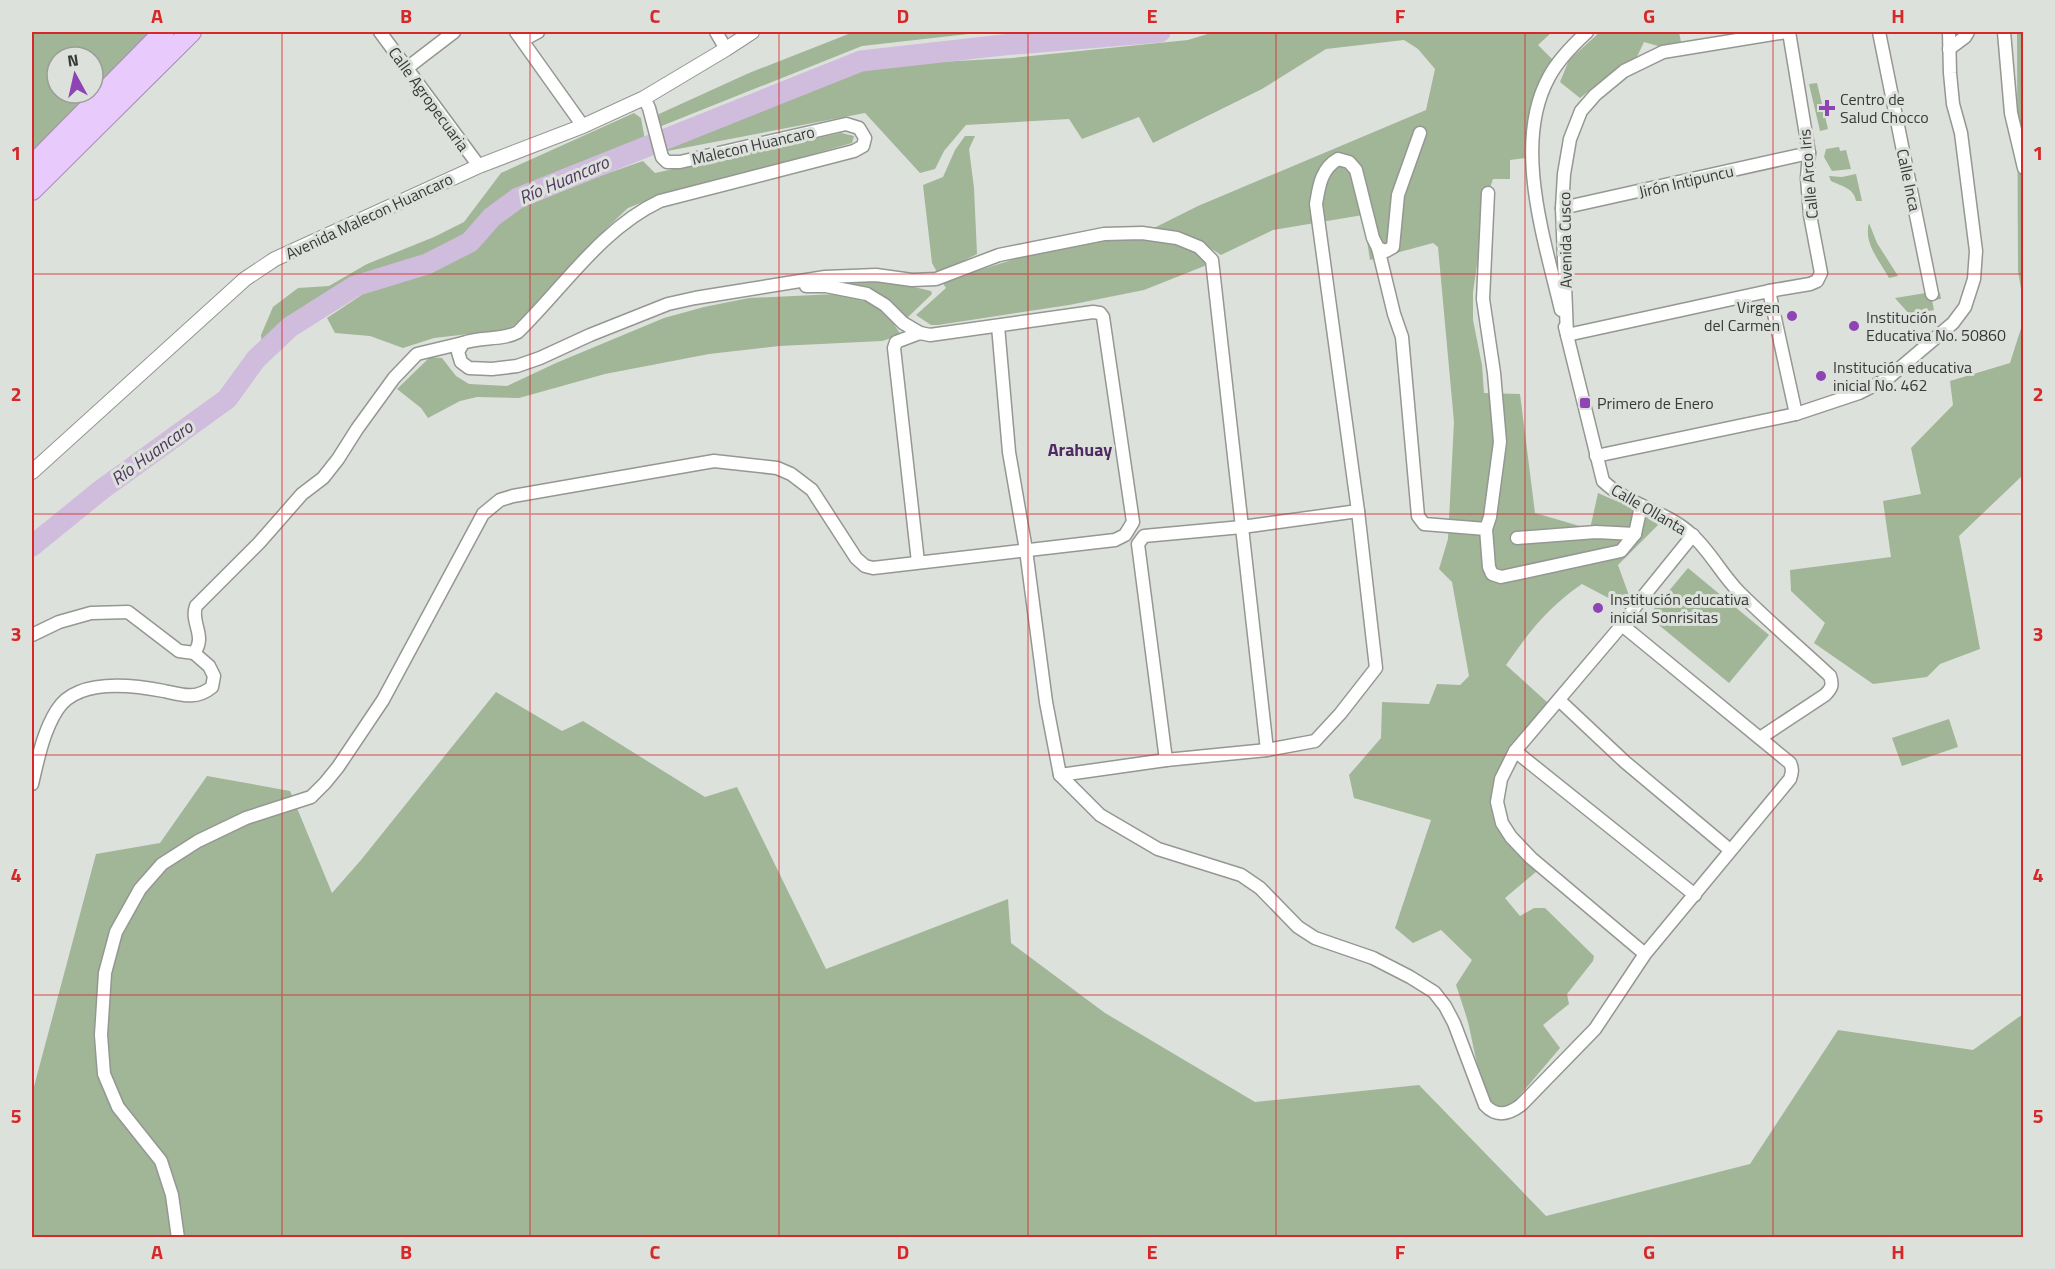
<svg xmlns="http://www.w3.org/2000/svg" width="2055" height="1269" font-family="'Titillium Web',sans-serif">
<rect width="100%" height="100%" fill="#dde1dc"/>
<g fill="#a1b597" fill-rule="evenodd">
<path d="M32 32H148L156 40 32 157ZM57 57H93V93H57Z"/>
<path d="M861 32H986L862 46 659 127V114L749 73 851 33Z"/>
<path d="M1214 32H1552L1538 45 1555 62 1544 76 1533 157 1510 160V179H1493L1481 214 1480 245 1473 292V320L1482 365 1484 393 1520 394 1535 513 1590 529 1598 493 1650 516 1659 524 1618 565 1635 612 1582 584C1547 608 1530 631 1506 665L1548 703 1525 732 1499 800 1510 838 1537 871 1505 898 1520 916 1534 908H1545L1594 956 1593 961 1567 994 1569 1004 1543 1025 1560 1048 1515 1101 1506 1106 1495 1107C1478 1082 1475 1051 1468 1022 1464 1009 1460 997 1456 985L1472 960 1441 930 1413 943 1395 928 1431 820 1354 798 1349 775 1381 738 1382 702 1429 704 1437 684 1460 685 1469 676 1452 582 1439 569 1448 539 1454 422 1438 247 1433 243 1370 260 1363 215 1273 230 1221 255C1194 237 1184 233 1152 229L1198 206 1426 110 1435 69 1418 49 1404 40 1326 49 1262 89 1153 143 1139 117 1082 139 1069 119 966 125 944 151 935 169 920 173 865 113 662 152 659 146 855 71 884 65 1012 58 1188 40Z"/>
<path d="M1600 32H1679L1681 42 1665 48 1644 42 1634 63 1615 70 1580 98 1560 82 1569 60Z"/>
<path d="M2017 32H2024L2023 301 2018 271Z"/>
<path d="M1817 83 1828 129 1820 131 1809 84Z"/>
<path d="M634 113 641 118 645 140 507 196 468 236 434 256 341 287 287 321 262 346 261 335 273 307 298 288 329 286 367 264 434 237 464 222 501 173Z"/>
<path d="M841 133 854 136 852 143 761 169 663 194 628 208 594 240 521 322 504 330 434 338 403 348 370 336 335 333 327 318 363 294 448 264 471 252 495 226 520 204 643 161 655 173Z"/>
<path d="M965 136H975L969 149 974 188 977 254 938 274 932 263 923 185 943 177 955 150Z"/>
<path d="M1839 147 1840 151 1846 150 1851 169 1832 171 1824 157 1826 149Z"/>
<path d="M1856 174 1862 201H1856C1854 188 1841 186 1831 181L1829 176 1842 177Z"/>
<path d="M1869 223 1877 243 1898 276 1889 278C1880 261 1863 243 1869 223Z"/>
<path d="M1104 237C1136 238 1190 237 1212 263L1144 290 1069 305 938 325H931L916 315 946 288 942 282 1018 258Z"/>
<path d="M876 278 931 291 932 294 907 318C880 292 872 287 836 283Z"/>
<path d="M1932 292V294L1940 293 1941 299 1932 300 1934 310 1910 315 1895 298Z"/>
<path d="M836 294 868 302 888 315 901 335 882 341 779 346 709 354 605 374 519 398 477 397 460 401 428 418 421 408 397 389 430 357 442 358 456 376 469 384 507 386 556 363 664 318 704 307 749 298Z"/>
<path d="M2023 322V475L1959 536 1980 649 1940 664 1927 677 1873 684 1814 643 1825 623 1791 591 1790 570 1891 557 1883 501 1921 494 1911 448 1953 405 1950 381 2010 363Z"/>
<path d="M1688 568 1769 635 1729 683 1648 616Z"/>
<path d="M496 692 562 731 583 721 705 797 737 787 826 969 1008 899 1011 943 1105 1013 1255 1102 1419 1085 1546 1216 1750 1164 1838 1030 1973 1050 2023 1014V1237L32 1238V1094L96 854 160 843 207 776 290 791 332 893 361 860Z"/>
<path d="M1949 719 1958 747 1902 766 1892 738Z"/>
</g>
<g fill="none" stroke-linecap="round" stroke-linejoin="round">
<path stroke="#d0bcdc" stroke-width="21" d="M32 546 101 490 227 399 256 359 290 327 355 286 427 264 470 242 492 217 518 198 861 61 1003 45 1160 32"/>
<g stroke="#949792" stroke-width="15">
<g id="minor">
<path d="M380 32 479 166"/>
<path d="M516 32 583 126"/>
<path d="M716 32 726 49"/>
<path d="M1786 32 1663 52 1624 71 1595 95 1581 111 1570 139 1564 174 1562 208 1567 335 1769 291 1810 284 1817 281 1821 273 1810 215 1807 178 1809 153 1789 32"/>
<path d="M1879 32 1932 294"/>
<path d="M2004 32 2011 113 2024 168"/>
<path d="M523 40 538 32"/>
<path d="M1949 49 1965 37 1968 32"/>
<path d="M407 68 454 32"/>
<path d="M644 98 649 108 662 157 667 162H680L846 124 859 128 865 138 863 146 854 151 660 201C601 229 564 287 518 332 501 341 481 336 463 343L458 352 461 362 469 368 492 369 517 366 540 358 590 335 668 304 695 298 825 277 876 275 912 280 936 279 999 255 1104 234 1142 233 1177 238 1199 247 1212 260 1267 750"/>
<path d="M1562 208 1809 153"/>
<path d="M1378 248 1394 314 1402 337 1418 516 1424 524 1486 529 1489 567 1492 574 1501 577 1621 551 1635 534 1641 506"/>
<path d="M806 286H826L867 294 885 305 903 323 920 333"/>
<path d="M1769 291 1796 414"/>
<path d="M1561 310C1545 241 1512 144 1549 77 1558 60 1574 44 1587 32"/>
<path d="M998 326 1009 452 1026 550 1046 702 1060 775 1100 815 1158 849 1241 875 1260 888 1298 927 1315 938 1373 958 1410 977 1434 992 1445 1006 1454 1023 1485 1105C1497 1118 1509 1114 1521 1105L1595 1029 1645 954 1790 779C1792 773 1793 769 1790 763L1622 625 1515 751 1501 779 1497 802 1502 823 1511 837 1531 858 1645 954"/>
<path d="M1565 327 1603 481C1629 506 1665 510 1692 535 1710 551 1722 575 1739 592 1768 621 1800 648 1830 676 1833 685 1832 688 1825 695L1760 738"/>
<path d="M1596 456 1796 414 1859 393 1887 379 1953 323 1965 307 1974 279 1976 251 1961 133 1953 104 1950 73 1949 32"/>
<path d="M1486 529 1490 517 1500 442 1494 373 1483 299 1488 193"/>
<path d="M1517 538 1596 532 1635 534"/>
<path d="M1622 625 1638 603 1693 535"/>
<path d="M32 635 59 622 91 613 128 612 179 651 194 653C207 636 190 623 196 606L259 543 302 494 323 478 338 459 357 429 394 378 417 354 463 343"/>
<path d="M1559 700 1625 762 1730 850"/>
<path d="M1515 751 1695 895"/>
<path d="M1166 760 1138 544 1144 536 1242 527 1358 511"/>
<path d="M1060 775 1166 760 1267 750 1315 741 1340 714 1376 668 1358 511 1316 204C1319 186 1321 169 1338 159L1349 162 1356 170 1373 238 1378 248 1386 251 1393 247 1398 195 1420 133"/>
<path d="M32 784C38 759 43 732 57 710 77 678 133 685 164 691 182 695 196 700 212 687L214 676 209 666 194 653"/>
<path d="M178 1238 172 1195 161 1161 118 1107 104 1074 101 1035 105 973 116 932 140 889 162 864 198 841 246 818 311 797 325 783 338 767 383 700 483 514 500 500 513 496 714 461 777 468 791 474 812 490 856 558 865 566 873 568 1115 540 1125 535 1133 522 1103 317 1100 313 1093 312 930 335 920 333 896 342 894 348 918 562"/>
</g>
</g>
<g stroke="#949792" stroke-width="16">
<path id="tertiary" d="M32 472 245 279 275 259 479 166 583 126 644 98 726 49 752 32"/>
</g>
<g stroke="#a78eb7" stroke-width="22">
<g id="trunk">
<path d="M32 166 164 32"/>
<path d="M32 190 191 32"/>
</g>
</g>
<use href="#minor" stroke="#fff" stroke-width="12"/>
<use href="#tertiary" stroke="#fff" stroke-width="14"/>
<use href="#trunk" stroke="#e8cafc" stroke-width="20"/>
</g>
<path fill="none" stroke="#d62828" stroke-width="1.5" stroke-opacity="0.55" d="M282 32V1238M530 32V1238M779 32V1238M1028 32V1238M1276 32V1238M1525 32V1238M1773 32V1238M32 274H2024M32 514H2024M32 755H2024M32 995H2024"/>
<g fill="#8f44b6" stroke="#dde1dc" stroke-width="2">
<path d="M1824 99h6v6h6v6h-6v6h-6v-6h-6v-6h6z"/>
<circle cx="1792" cy="316" r="6"/>
<circle cx="1854" cy="326" r="6"/>
<circle cx="1821" cy="376" r="6"/>
<rect x="1579" y="397" width="12" height="12" rx="3"/>
<circle cx="1598" cy="608" r="6"/>
</g>
<g text-anchor="middle" stroke-width="6" stroke-linejoin="round" paint-order="stroke">
<g font-size="16" fill="#383a38" stroke="#dde1dc">
<text transform="translate(429 99) rotate(54)" y="6">Calle Agropecuaria</text>
<text transform="translate(753 145) rotate(-13)" y="6">Malecon Huancaro</text>
<text transform="translate(1808 174) rotate(-95)" y="6">Calle Arco Iris</text>
<text transform="translate(1909 180) rotate(78)" y="6">Calle Inca</text>
<text transform="translate(1686 181) rotate(-13)" y="6">Jirón Intipuncu</text>
<text transform="translate(369 216) rotate(-25)" y="6">Avenida Malecon Huancaro</text>
<text transform="translate(1565 240) rotate(-91)" y="6">Avenida Cusco</text>
<text transform="translate(1649 509) rotate(30)" y="6">Calle Ollanta</text>
</g>
<g font-size="16" fill="#383a38" stroke="#dde1dc" text-anchor="start">
<text x="1840" y="105">Centro de<tspan x="1840" dy="18">Salud Chocco</tspan></text>
<text x="1780" y="313" text-anchor="end">Virgen<tspan x="1780" dy="18">del Carmen</tspan></text>
<text x="1866" y="323">Institución<tspan x="1866" dy="18">Educativa No. 50860</tspan></text>
<text x="1833" y="373">Institución educativa<tspan x="1833" dy="18">inicial No. 462</tspan></text>
<text x="1597" y="409">Primero de Enero</text>
<text x="1610" y="605">Institución educativa<tspan x="1610" dy="18">inicial Sonrisitas</tspan></text>
</g>
<g font-size="18" font-style="italic" fill="#513661" stroke="#dde1dc">
<text transform="translate(564 180) rotate(-23)" y="6">Río Huancaro</text>
<text transform="translate(152 453) rotate(-36)" y="6">Río Huancaro</text>
</g>
<g font-size="18" font-weight="bold" fill="#4e2a62" stroke="#dde1dc">
<text x="1080" y="456">Arahuay</text>
</g>
</g>
<rect width="2055" height="1269" fill="none" stroke="#dde1dc" stroke-width="66"/>
<g transform="translate(75 75) rotate(352)"><circle r="28" fill="#dde1dc" stroke="#9b9e9a" stroke-width="1.5"/>
<path d="M0-4.5L10 22L0 15L-10 22Z" fill="#8f44b6"/>
<text y="-9" font-size="16" font-weight="bold" text-anchor="middle" fill="#383a38">N</text>
</g>
<rect x="33" y="33" width="1989" height="1203" fill="none" stroke="#d62828" stroke-width="2"/>
<g font-size="20" text-anchor="middle" font-weight="bold" fill="#d62828">
<text x="157" y="23">A</text>
<text x="406" y="23">B</text>
<text x="655" y="23">C</text>
<text x="903" y="23">D</text>
<text x="1152" y="23">E</text>
<text x="1400" y="23">F</text>
<text x="1649" y="23">G</text>
<text x="1898" y="23">H</text>
<text x="16" y="160">1</text>
<text x="2038" y="160">1</text>
<text x="16" y="401">2</text>
<text x="2038" y="401">2</text>
<text x="16" y="641">3</text>
<text x="2038" y="641">3</text>
<text x="16" y="882">4</text>
<text x="2038" y="882">4</text>
<text x="16" y="1123">5</text>
<text x="2038" y="1123">5</text>
<text x="157" y="1259">A</text>
<text x="406" y="1259">B</text>
<text x="655" y="1259">C</text>
<text x="903" y="1259">D</text>
<text x="1152" y="1259">E</text>
<text x="1400" y="1259">F</text>
<text x="1649" y="1259">G</text>
<text x="1898" y="1259">H</text>
</g>
</svg>
